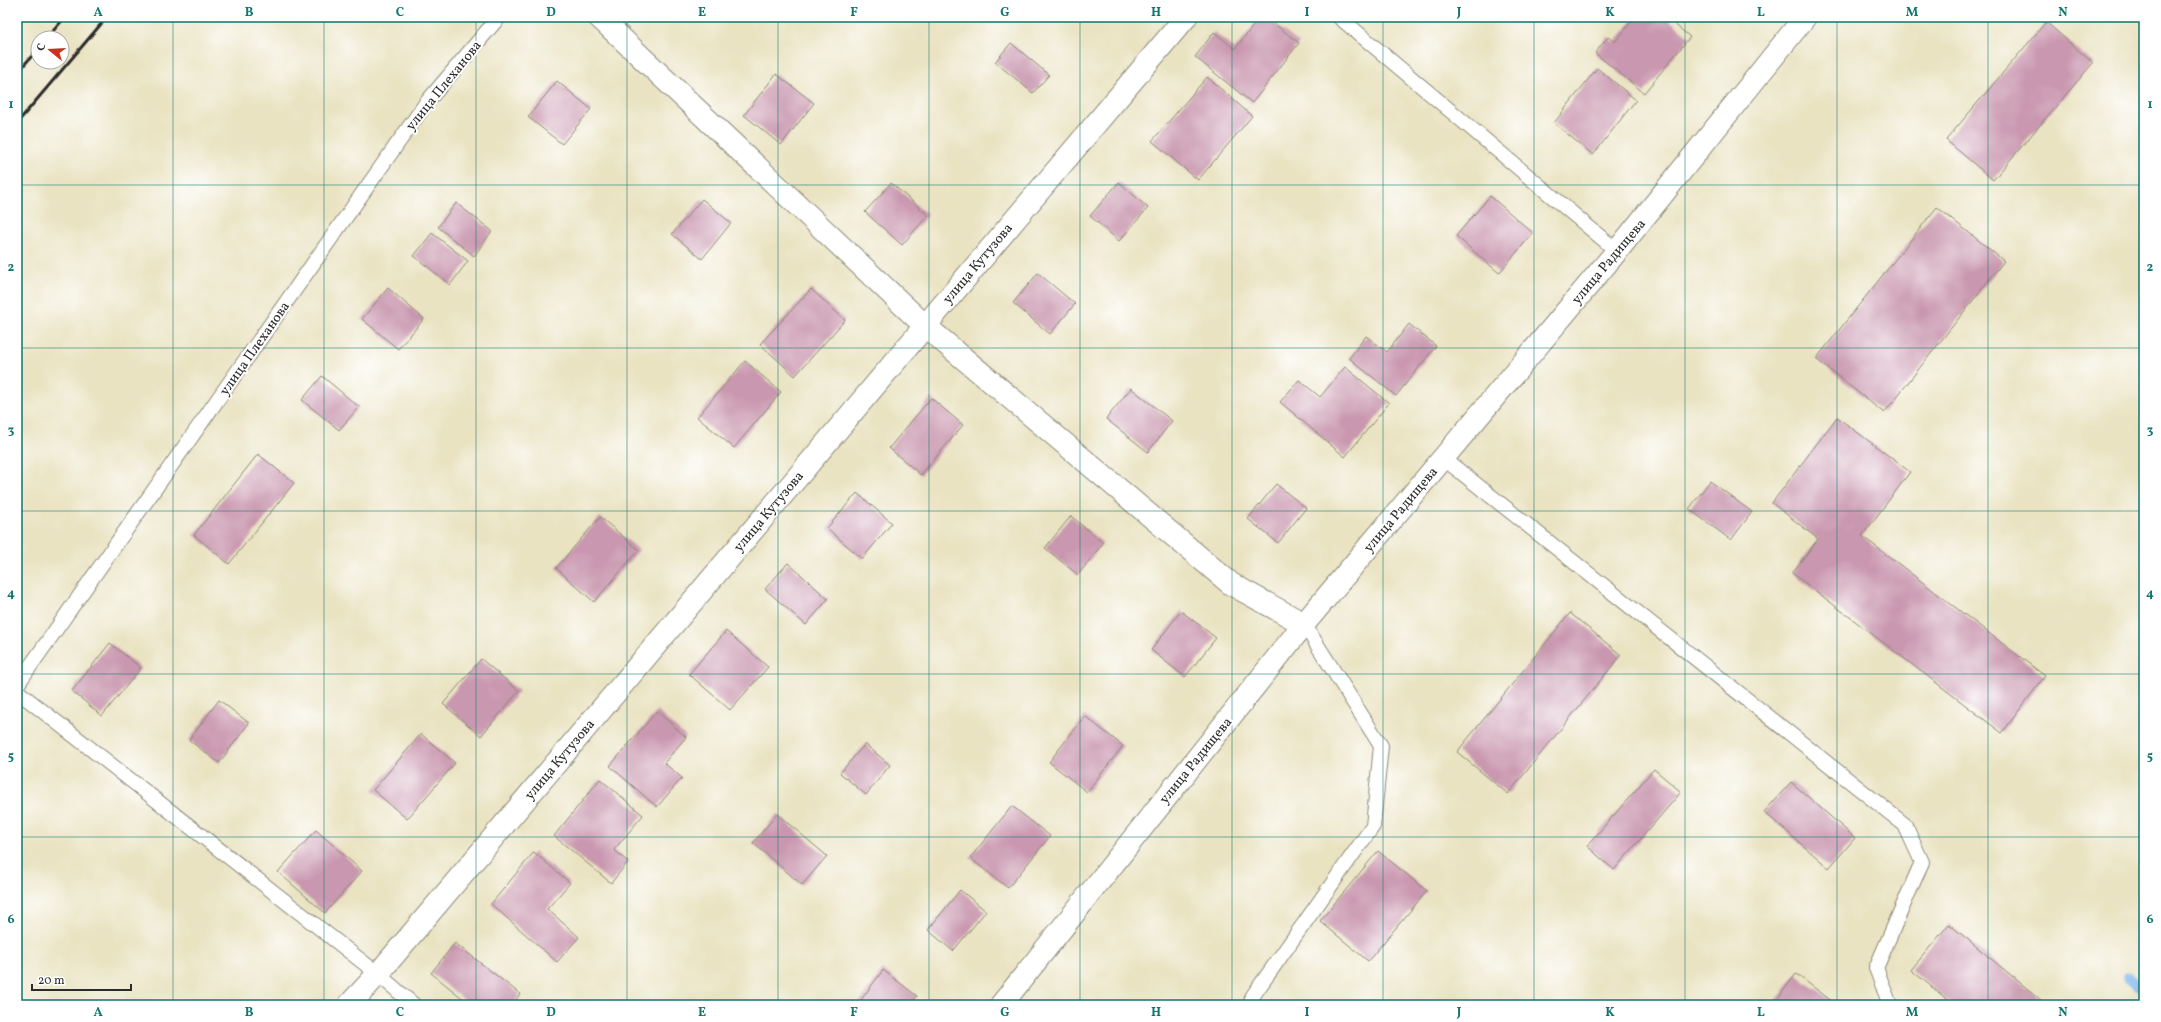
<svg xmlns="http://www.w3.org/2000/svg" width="2161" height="1022" font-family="Vollkorn,serif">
<rect width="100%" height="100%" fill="#fff"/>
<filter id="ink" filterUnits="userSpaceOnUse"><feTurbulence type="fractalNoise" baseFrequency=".025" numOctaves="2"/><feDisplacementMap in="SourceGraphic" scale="8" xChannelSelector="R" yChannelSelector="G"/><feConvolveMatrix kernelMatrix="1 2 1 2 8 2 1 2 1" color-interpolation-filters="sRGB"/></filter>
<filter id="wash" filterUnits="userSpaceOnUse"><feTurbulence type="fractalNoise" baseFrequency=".012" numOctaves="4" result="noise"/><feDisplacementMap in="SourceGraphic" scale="16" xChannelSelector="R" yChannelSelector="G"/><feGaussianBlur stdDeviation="0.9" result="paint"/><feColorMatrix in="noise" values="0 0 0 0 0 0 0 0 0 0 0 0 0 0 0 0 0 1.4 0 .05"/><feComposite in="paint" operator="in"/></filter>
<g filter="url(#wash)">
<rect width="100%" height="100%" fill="#eae3c2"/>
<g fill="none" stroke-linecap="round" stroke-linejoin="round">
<path stroke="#7db2eb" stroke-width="10" d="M2128 977 2144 990"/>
</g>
<g id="blocks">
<g fill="#c997af">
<path d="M1260 17H1266L1299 43 1252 103 1195 57 1214 32 1235 49Z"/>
<path d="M1635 17H1666L1690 37 1644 93 1595 53 1608 37 1615 42Z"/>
<path d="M2046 22 2093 63 1993 180 1946 140Z"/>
<path d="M1011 43 1049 75 1033 93 995 62Z"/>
<path d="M1597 68 1636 100 1593 155 1554 123Z"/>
<path d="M776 74 814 103 781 145 744 115Z"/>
<path d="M1207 77 1252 116 1198 180 1152 141Z"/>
<path d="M557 81 591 109 562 144 528 117Z"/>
<path d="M1119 182 1148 208 1119 241 1090 216Z"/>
<path d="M891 183 928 215 902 245 865 212Z"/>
<path d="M1490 196 1533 233 1499 273 1456 236Z"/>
<path d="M702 199 731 223 702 259 672 234Z"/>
<path d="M456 203 492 231 474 256 438 227Z"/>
<path d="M1937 207 2004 261 1884 413 1816 359Z"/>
<path d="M432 233 468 261 450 285 414 256Z"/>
<path d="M1038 273 1075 304 1050 334 1013 303Z"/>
<path d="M388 288 424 319 398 349 362 319Z"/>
<path d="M811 289 845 320 795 376 760 344Z"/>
<path d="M1409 324 1436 346 1396 396 1349 358 1366 336 1387 352Z"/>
<path d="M745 361 781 392 734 448 697 417Z"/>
<path d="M1345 367 1389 403 1345 457 1280 402 1299 380 1320 397Z"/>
<path d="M322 376 359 407 339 430 302 400Z"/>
<path d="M1131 388 1172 421 1148 452 1106 419Z"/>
<path d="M931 398 963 425 921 475 889 448Z"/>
<path d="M1837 417 1910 472 1862 536 2045 676 2002 733 1792 573 1818 539 1772 503Z"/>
<path d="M258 454 294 483 229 564 194 535Z"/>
<path d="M1710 481 1752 512 1731 540 1689 509Z"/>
<path d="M1276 484 1306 508 1278 543 1248 519Z"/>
<path d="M857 493 892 523 862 559 827 528Z"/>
<path d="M1071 516 1103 543 1078 575 1045 548Z"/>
<path d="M600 517 639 550 594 602 556 568Z"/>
<path d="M788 563 828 599 806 625 765 589Z"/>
<path d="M1181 611 1216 638 1185 677 1151 650Z"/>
<path d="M1570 613 1621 655 1508 794 1457 752Z"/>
<path d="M726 631 768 667 730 710 689 674Z"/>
<path d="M110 643 141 668 102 716 72 691Z"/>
<path d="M481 659 519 691 481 736 443 704Z"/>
<path d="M219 700 249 723 219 763 189 740Z"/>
<path d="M657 711 686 737 664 763 682 778 657 807 610 766Z"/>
<path d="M1085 716 1123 746 1087 792 1049 762Z"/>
<path d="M421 734 455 763 407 819 373 790Z"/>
<path d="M865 744 890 765 866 795 840 773Z"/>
<path d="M1654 769 1681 792 1614 870 1587 846Z"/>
<path d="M600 779 643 815 614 850 628 862 611 883 554 836Z"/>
<path d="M1791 782 1855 838 1829 868 1764 812Z"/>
<path d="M1012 806 1050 836 1008 888 970 858Z"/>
<path d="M777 814 827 856 802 885 753 843Z"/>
<path d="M316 830 362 871 325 913 278 872Z"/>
<path d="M1378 851 1427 891 1368 961 1320 921Z"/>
<path d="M534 852 570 883 547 909 579 937 557 962 491 904Z"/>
<path d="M960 890 986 911 953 951 928 930Z"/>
<path d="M1949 924 2041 1000 2036 1005H1954L1911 970Z"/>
<path d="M455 943 520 994 512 1005H471L431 973Z"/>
<path d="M883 970 917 996 910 1005 858 1004Z"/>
<path d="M1796 974 1837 1005H1773Z"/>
</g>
</g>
</g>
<g filter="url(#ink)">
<use href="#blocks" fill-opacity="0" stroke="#8a8776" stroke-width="1"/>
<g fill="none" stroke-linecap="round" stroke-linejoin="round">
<g stroke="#8a8776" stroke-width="16">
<g id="lane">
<path d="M1339 17 1617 251"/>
<path d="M1443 458 1905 825 1922 862 1876 968 1890 1005"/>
<path d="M17 685 426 103 499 17"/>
<path d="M17 691 378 974 414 1005"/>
<path d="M1251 1005 1252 997 1373 826 1381 746 1304 624"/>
</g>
</g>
<g stroke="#8a8776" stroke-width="24">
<g id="street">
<path d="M599 17 924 325 1231 584 1304 624"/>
<path d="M349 1005 378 974 1186 17"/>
<path d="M1001 1005 1304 624 1617 251 1805 17"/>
</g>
</g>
<use href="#lane" stroke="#fff" stroke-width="14"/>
<use href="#street" stroke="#fff" stroke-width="22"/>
<g stroke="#2b2b2b" stroke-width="3">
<path d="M47 38 65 17"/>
<path d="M17 73 38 49"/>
<path d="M17 123 107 17"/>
</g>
</g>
</g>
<path fill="none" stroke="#0f766e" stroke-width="1" stroke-opacity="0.55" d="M173 17V1005M324 17V1005M476 17V1005M627 17V1005M778 17V1005M929 17V1005M1080 17V1005M1232 17V1005M1383 17V1005M1534 17V1005M1685 17V1005M1837 17V1005M1988 17V1005M17 185H2144M17 348H2144M17 511H2144M17 674H2144M17 837H2144"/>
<g text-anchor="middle" stroke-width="4" stroke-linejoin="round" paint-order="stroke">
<g font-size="14" fill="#2b2b2b" stroke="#fff">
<text transform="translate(443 85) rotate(-51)" y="5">улица Плеханова</text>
<text transform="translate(1608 261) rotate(-50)" y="5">улица Радищева</text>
<text transform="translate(977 263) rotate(-50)" y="5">улица Кутузова</text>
<text transform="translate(254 348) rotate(-55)" y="5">улица Плеханова</text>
<text transform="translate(1400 509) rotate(-50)" y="5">улица Радищева</text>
<text transform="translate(768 511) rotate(-50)" y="5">улица Кутузова</text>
<text transform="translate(559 759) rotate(-50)" y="5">улица Кутузова</text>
<text transform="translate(1195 760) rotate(-51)" y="5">улица Радищева</text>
</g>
</g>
<rect width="2161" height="1022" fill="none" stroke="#fff" stroke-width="44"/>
<g transform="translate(50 50) rotate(288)"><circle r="19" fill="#ffffff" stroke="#aaaaaa"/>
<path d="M0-3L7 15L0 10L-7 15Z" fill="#c8321e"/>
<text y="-6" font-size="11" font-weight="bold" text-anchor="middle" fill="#2b2b2b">С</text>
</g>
<path d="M32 984v6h99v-6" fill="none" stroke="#2b2b2b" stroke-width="2"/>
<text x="38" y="984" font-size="12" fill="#2b2b2b" stroke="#ffffff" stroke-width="3" paint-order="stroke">20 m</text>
<rect x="22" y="22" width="2117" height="978" fill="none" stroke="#0f766e" stroke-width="1.5"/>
<g font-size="13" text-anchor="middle" font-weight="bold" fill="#0f766e">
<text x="98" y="16">A</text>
<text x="249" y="16">B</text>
<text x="400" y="16">C</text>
<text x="551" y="16">D</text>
<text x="702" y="16">E</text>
<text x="854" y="16">F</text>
<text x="1005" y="16">G</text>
<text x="1156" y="16">H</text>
<text x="1307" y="16">I</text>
<text x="1459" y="16">J</text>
<text x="1610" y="16">K</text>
<text x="1761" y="16">L</text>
<text x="1912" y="16">M</text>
<text x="2063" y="16">N</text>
<text x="11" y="108">1</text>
<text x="2150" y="108">1</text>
<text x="11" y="271">2</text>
<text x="2150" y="271">2</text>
<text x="11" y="434">3</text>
<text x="2150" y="434">3</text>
<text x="11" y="597">4</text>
<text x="2150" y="597">4</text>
<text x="11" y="760">5</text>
<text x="2150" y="760">5</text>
<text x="11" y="923">6</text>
<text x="2150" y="923">6</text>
<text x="98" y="1016">A</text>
<text x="249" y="1016">B</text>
<text x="400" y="1016">C</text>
<text x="551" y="1016">D</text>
<text x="702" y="1016">E</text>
<text x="854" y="1016">F</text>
<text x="1005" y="1016">G</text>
<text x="1156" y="1016">H</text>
<text x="1307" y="1016">I</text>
<text x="1459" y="1016">J</text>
<text x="1610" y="1016">K</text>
<text x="1761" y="1016">L</text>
<text x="1912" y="1016">M</text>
<text x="2063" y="1016">N</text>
</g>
</svg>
